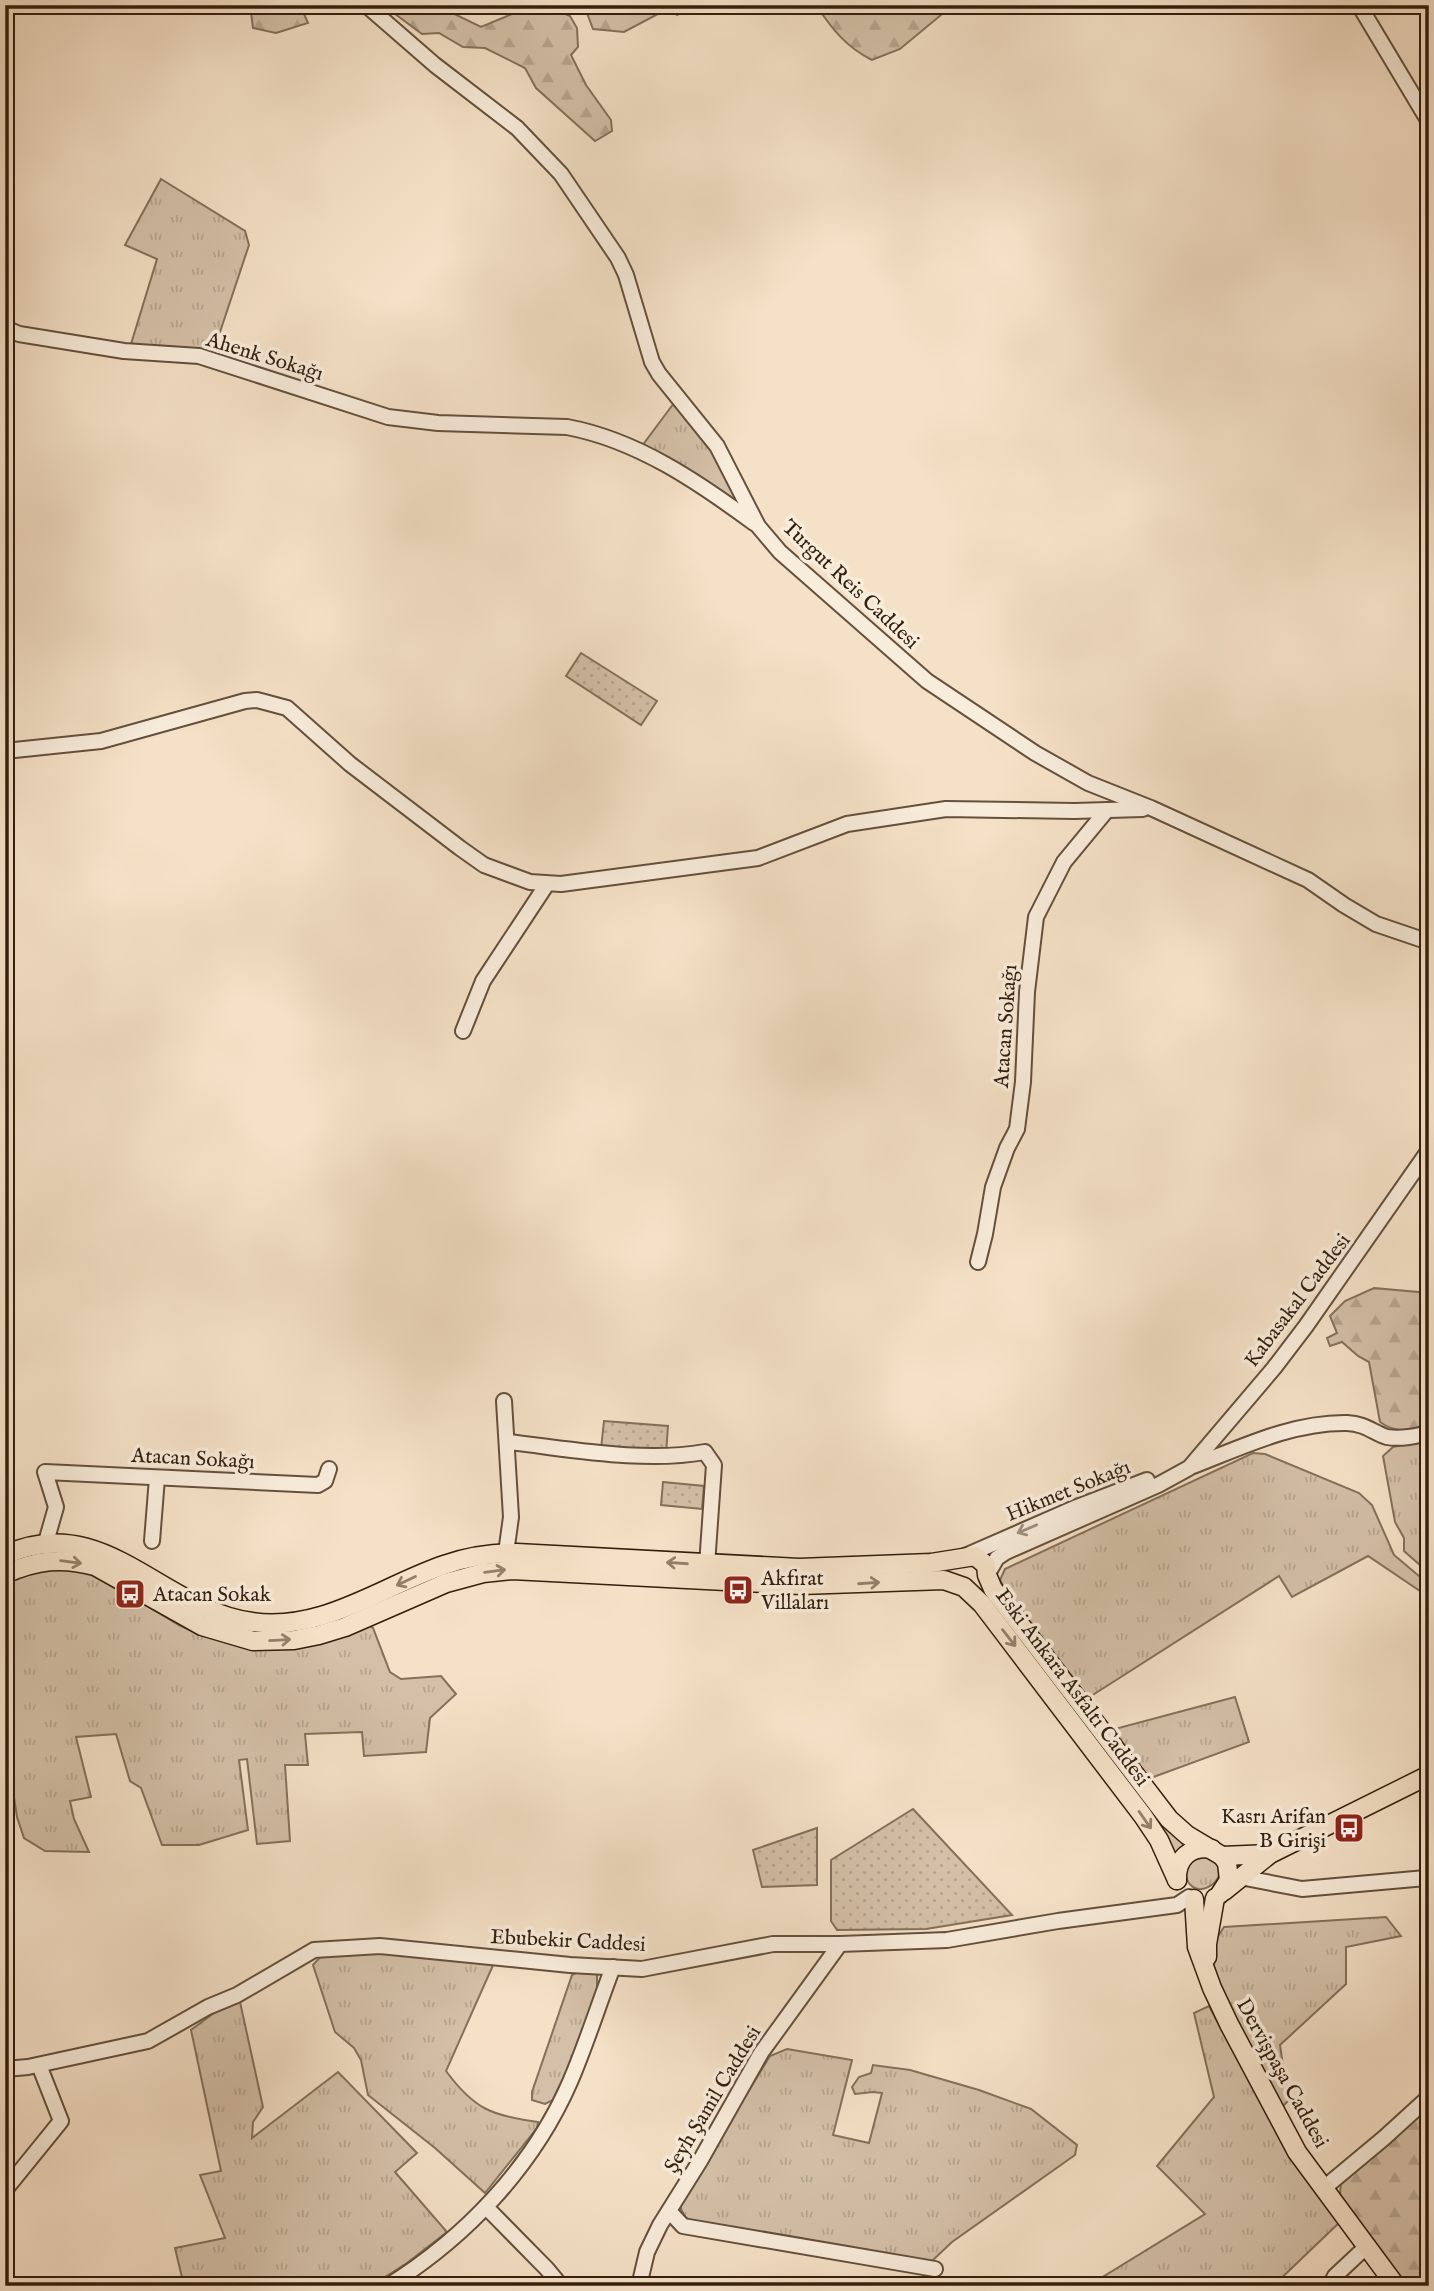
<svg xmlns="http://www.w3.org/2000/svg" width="1434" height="2291" font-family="'IM FELL English',serif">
<defs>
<pattern id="grass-tufts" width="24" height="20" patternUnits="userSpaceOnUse" patternTransform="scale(1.75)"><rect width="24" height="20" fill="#d4c0a8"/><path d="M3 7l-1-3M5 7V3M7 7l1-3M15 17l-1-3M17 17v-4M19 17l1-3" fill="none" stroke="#b6a58f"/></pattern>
<pattern id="forest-firs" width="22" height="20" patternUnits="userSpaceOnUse" patternTransform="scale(1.75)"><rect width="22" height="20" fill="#d4c0a8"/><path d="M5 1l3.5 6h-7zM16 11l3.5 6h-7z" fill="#b6a58f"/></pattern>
<pattern id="park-dots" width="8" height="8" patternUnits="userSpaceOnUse" patternTransform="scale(1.75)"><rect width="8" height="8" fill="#d4c0a8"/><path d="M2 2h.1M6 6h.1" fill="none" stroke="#b6a58f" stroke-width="1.8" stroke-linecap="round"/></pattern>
</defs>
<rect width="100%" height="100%" fill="#f5e1c7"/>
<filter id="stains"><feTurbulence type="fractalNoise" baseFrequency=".00286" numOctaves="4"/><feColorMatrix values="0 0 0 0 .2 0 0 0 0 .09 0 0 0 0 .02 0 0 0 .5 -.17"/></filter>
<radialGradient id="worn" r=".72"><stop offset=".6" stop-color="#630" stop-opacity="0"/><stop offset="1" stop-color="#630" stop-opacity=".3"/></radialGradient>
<g fill="url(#grass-tufts)" stroke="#84705b" stroke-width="2">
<path d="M161 179 245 231 249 245 216 344 199 350 131 344 157 259 125 245Z"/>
<path d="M674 403 704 436 736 498 733 502 697 475 642 446Z"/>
<path d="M1429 1439V1573L1404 1551V1538L1395 1522 1383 1456 1393 1447Z"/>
<path d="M1253 1453 1265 1454 1359 1493 1372 1505 1394 1555 1425 1581 1429 1591H1420L1368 1556 1292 1597 1279 1576 1088 1698 1005 1590 1000 1580 1005 1569Z"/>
<path d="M49 1565 90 1571 179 1625 201 1635 238 1644 367 1624 373 1628 390 1672 401 1679 441 1676 456 1694 430 1718 426 1752 364 1756 362 1732 305 1734 308 1765H285L290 1841 257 1844 247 1759 239 1760 248 1830 199 1845H162L141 1788 130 1781 116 1734 76 1737 91 1797 70 1801 74 1819 89 1852 45 1851 24 1838 17 1817 12 1784 14 1757 5 1711 11 1675 5 1628V1580Z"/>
<path d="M986 1588 1149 1809 1187 1844 1175 1857 980 1591Z"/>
<path d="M1235 1697 1249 1742 1148 1779 1111 1730Z"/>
<path d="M1201 1854C1205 1856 1213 1859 1216 1862 1233 1880 1187 1910 1184 1867Z"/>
<path d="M1386 1917 1401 1936 1346 1947V1984L1280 2045 1288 2101 1282 2107 1219 1991 1213 1961 1215 1941 1224 1927Z"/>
<path d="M377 1951 494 1963 446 2071C474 2109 492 2116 538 2122L537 2128 485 2193 435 2148 368 2095 361 2060 354 2048 335 2032 313 1965 322 1955Z"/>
<path d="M583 1969 597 1971V1990L580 2042 564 2082 553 2100 545 2104 532 2100V2092L572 1975Z"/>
<path d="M240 2002 263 2107 253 2122 252 2138 338 2072 417 2153 395 2172 447 2232 407 2263 371 2286H237L235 2281 215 2286H184L175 2248 225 2238 200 2175 221 2171 191 2030 214 2013Z"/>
<path d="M1209 2006 1290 2157 1340 2222 1273 2286H1088L1205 2214 1157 2166 1214 2097 1194 2013Z"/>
<path d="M787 2049 852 2060 833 2135 869 2143 882 2093 873 2092 855 2094 852 2087 859 2077 871 2073 873 2065 910 2070 979 2090 1031 2109 1077 2145 1075 2155 952 2242 932 2261 860 2251 692 2221 685 2217 680 2207 682 2200 770 2056Z"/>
</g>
<g fill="url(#forest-firs)" stroke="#84705b" stroke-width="2">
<path d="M250 5H300L308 23 276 33 253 28Z"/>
<path d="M383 5H436L481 27 529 7 558 11 570 16 577 28 578 47 571 55 586 85 611 120 612 131 595 141 536 88 525 68 485 48 463 47 439 33 422 34Z"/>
<path d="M584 5H697L677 15 671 7 624 32 593 29Z"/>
<path d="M816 5H953L900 49 872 60C846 47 832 29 816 5Z"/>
<path d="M1374 1288 1429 1293V1423C1413 1433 1395 1433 1380 1422L1369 1362 1358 1356 1342 1342 1330 1346 1327 1338 1337 1333 1330 1316 1345 1301Z"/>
<path d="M1429 2107V2286H1405L1340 2195 1341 2181 1392 2141Z"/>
</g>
<g fill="url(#park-dots)" stroke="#84705b" stroke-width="2">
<path d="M581 653 657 701 641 725 566 676Z"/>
<path d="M604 1421 668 1426 666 1454 601 1449Z"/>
<path d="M663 1482 704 1486 702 1509 661 1505Z"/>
<path d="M913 1809 1012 1915 926 1929 837 1930 831 1921V1860Z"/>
<path d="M817 1828V1885L762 1887 753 1850Z"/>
</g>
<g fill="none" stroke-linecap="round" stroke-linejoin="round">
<g stroke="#64503c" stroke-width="18">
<g id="minor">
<path d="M366 5 435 65 517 128 561 174 618 258 626 275 652 362 659 374 717 446 758 526 780 552 927 681 1035 753 1088 783 1151 808 1308 880 1344 905 1376 924 1429 942"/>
<path d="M1359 5 1429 122"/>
<path d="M5 328 19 334 124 351 199 356 388 417 438 423 567 427C637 440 698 482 754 523"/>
<path d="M5 751 101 741 245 701 257 700 287 708 350 764 460 848 484 865 530 882 561 884 758 858 847 824 946 809 1074 811 1143 809"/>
<path d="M463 1031 483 981 547 884"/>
<path d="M978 1262 985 1234 993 1187 1007 1148 1017 1129 1023 1082 1027 992 1036 917 1064 862 1107 810"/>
<path d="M504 1401 511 1517 506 1553"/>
<path d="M508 1442C571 1449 643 1463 705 1452L714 1465 707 1565"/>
<path d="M1193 1466C1242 1447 1293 1422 1347 1423 1366 1424 1372 1432 1387 1437 1398 1439 1420 1437 1429 1431"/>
<path d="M152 1541 157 1478"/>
<path d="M46 1542 56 1507 45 1472 318 1485 325 1481 329 1469"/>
<path d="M965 1556 1077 1507 1147 1480"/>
<path d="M987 1575 997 1558 1006 1552 1158 1485 1189 1468 1274 1368 1306 1326 1429 1150"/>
<path d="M1240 1877 1302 1889 1426 1878"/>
<path d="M5 2069 28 2067 148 2041 208 2007 237 1995 314 1950 380 1946 570 1965 642 1969 773 1944H840L947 1940 1058 1921 1177 1905 1189 1897"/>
<path d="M1324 2188 1384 2138 1429 2097"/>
<path d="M5 2190 61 2121 39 2065"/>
<path d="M486 2207 547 2269 561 2286"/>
<path d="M669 2211 683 2226 935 2269"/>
<path d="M388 2286C466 2237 533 2167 570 2082 586 2045 598 2006 613 1967"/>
<path d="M639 2286 647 2252 660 2225 700 2161 761 2053 840 1944"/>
<path d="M1330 2286 1335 2276 1367 2246"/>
</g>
</g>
<g stroke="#331f0e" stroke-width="21">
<g id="major">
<path d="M5 1555C104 1510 161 1610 252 1622 323 1632 380 1587 444 1565 467 1557 492 1553 517 1553L799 1568 931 1563 975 1556 986 1565 987 1575 993 1589 1169 1819 1187 1835 1222 1856 1227 1863 1229 1880 1220 1894"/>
<path d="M5 1574C37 1560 61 1557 95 1566L202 1626 253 1641 294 1640 319 1635 345 1627 446 1583 483 1573 512 1570 801 1585 944 1580 964 1587 982 1604 1143 1816 1159 1840 1177 1880"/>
<path d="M1222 1856 1270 1854"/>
<path d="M1177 1880C1176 1859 1190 1845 1212 1849"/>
<path d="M1224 1891 1270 1854 1429 1775"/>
<path d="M1194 1899 1197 1947 1212 1988 1229 2024 1297 2152 1396 2286"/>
<path d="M1207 1957V1944L1215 1898"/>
</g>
</g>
<use href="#minor" stroke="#f8ecdb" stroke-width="14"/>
<use href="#major" stroke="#f5e1c7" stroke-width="18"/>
</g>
<defs><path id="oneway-shaft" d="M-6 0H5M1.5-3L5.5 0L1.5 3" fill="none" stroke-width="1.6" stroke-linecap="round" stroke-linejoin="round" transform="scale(1.75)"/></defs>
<use stroke="#9f907f" href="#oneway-shaft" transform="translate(1027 1529) rotate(157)"/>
<g stroke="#94806a">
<use href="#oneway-shaft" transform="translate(71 1562) rotate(8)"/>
<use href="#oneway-shaft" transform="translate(677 1563) rotate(-176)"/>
<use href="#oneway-shaft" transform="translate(495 1571) rotate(-7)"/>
<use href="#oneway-shaft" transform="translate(406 1581) rotate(155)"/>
<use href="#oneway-shaft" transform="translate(869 1583) rotate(-4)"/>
<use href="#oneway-shaft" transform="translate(1009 1638) rotate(52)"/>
<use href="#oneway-shaft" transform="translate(280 1640) rotate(-3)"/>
<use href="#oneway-shaft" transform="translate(1145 1820) rotate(55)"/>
</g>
<defs>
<g id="bus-square" transform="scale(1.575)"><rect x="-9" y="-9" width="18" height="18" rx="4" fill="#8f2418" stroke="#f8ecdb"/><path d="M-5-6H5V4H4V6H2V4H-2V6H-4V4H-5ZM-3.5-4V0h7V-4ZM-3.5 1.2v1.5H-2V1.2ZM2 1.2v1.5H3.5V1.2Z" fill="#fff"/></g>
</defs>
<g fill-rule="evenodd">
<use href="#bus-square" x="738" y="1590"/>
<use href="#bus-square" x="130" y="1594"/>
<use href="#bus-square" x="1349" y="1828"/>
</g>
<g text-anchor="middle" stroke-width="7" stroke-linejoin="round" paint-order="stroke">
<g font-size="21" fill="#331f0e" stroke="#f8ecdb">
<text transform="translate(265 356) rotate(17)" y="7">Ahenk Sokağı</text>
<text transform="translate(851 584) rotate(43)" y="7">Turgut Reis Caddesi</text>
<text transform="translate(1005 1026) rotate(-86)" y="7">Atacan Sokağı</text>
<text transform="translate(1297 1300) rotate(-53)" y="7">Kabasakal Caddesi</text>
<text transform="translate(193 1458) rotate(3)" y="7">Atacan Sokağı</text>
<text transform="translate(1068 1490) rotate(-22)" y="7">Hikmet Sokağı</text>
<text transform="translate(1073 1687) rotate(53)" y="7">Eski Ankara Asfaltı Caddesi</text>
<text transform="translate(568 1940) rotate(3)" y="7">Ebubekir Caddesi</text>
<text transform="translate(1283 2073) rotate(61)" y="7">Dervişpaşa Caddesi</text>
<text transform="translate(712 2099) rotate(-59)" y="7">Şeyh Şamil Caddesi</text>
</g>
<g font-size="21" fill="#331f0e" stroke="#f8ecdb" text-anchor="start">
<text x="761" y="1585">Akfırat<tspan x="761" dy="24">Villaları</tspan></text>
<text x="153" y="1601">Atacan Sokak</text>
<text x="1326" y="1823" text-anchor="end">Kasrı Arifan<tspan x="1326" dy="24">B Girişi</tspan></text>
</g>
</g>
<rect width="1434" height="2291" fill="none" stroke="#f5e1c7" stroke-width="28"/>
<rect x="7" y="7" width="1420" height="2277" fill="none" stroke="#331f0e" stroke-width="3.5"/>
<rect x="14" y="14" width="1406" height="2263" fill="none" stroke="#331f0e" stroke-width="2"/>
<rect width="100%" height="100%" filter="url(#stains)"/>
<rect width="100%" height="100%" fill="url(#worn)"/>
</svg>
